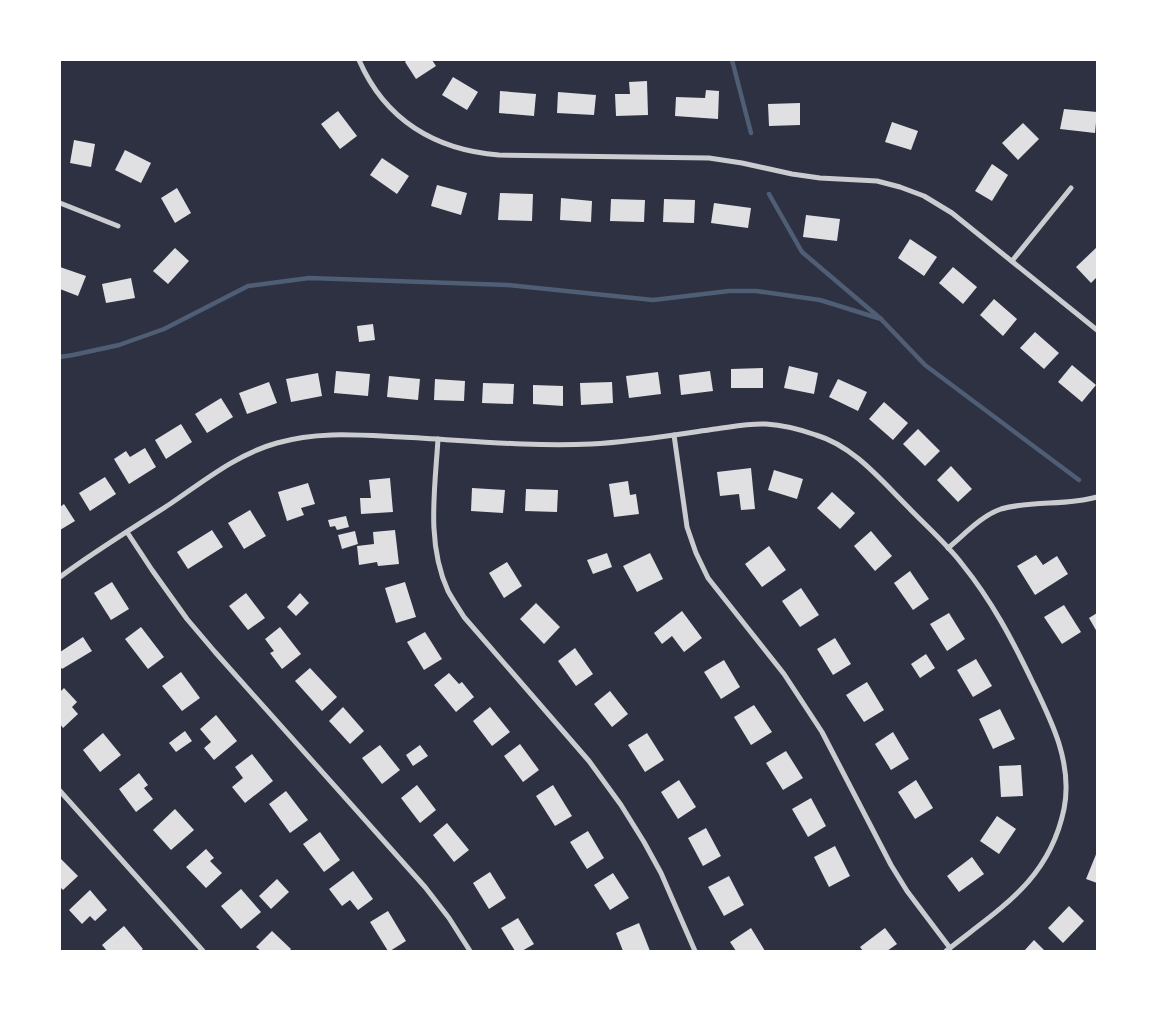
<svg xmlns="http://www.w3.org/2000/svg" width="1157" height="1011" viewBox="0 0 1157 1011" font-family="'IBM Plex Sans',sans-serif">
<rect width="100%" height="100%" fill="#2d3142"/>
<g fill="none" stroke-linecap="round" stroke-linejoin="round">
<g stroke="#4f5d75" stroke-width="4.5">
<path d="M732 60 751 133"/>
<path d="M769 194 802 252 881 319 925 365 1079 480"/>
<path d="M60 357 73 355 119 345 164 329 248 286 309 278 508 285 653 300 729 291H756L820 300 881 319"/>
</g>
</g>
<g fill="#e0e0e3">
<path d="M407 60H432L436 66 416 79 405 62Z"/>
<path d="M453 77 478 92 467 110 442 95Z"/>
<path d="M647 81 648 115 616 116 615 94H630L629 82Z"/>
<path d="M706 90 719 91 718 119 675 116 676 97 705 98Z"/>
<path d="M500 91 536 94 534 116 499 113Z"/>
<path d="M558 92 596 95 594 115 557 113Z"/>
<path d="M800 103V125L769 126 768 104Z"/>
<path d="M1064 109 1097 112 1095 133 1060 129Z"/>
<path d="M338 111 357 136 340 149 321 124Z"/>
<path d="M892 122 918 131 911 150 885 142Z"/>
<path d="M1023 123 1039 139 1018 160 1002 143Z"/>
<path d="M74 140 95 144 91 167 70 163Z"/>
<path d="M125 150 151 163 141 183 115 170Z"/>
<path d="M382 158 409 176 397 194 370 175Z"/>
<path d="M992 164 1008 175 992 201 975 191Z"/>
<path d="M437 185 467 193 461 215 431 206Z"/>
<path d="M177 188 191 213 175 223 161 198Z"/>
<path d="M500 193 533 194 532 221 498 220Z"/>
<path d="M561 198 592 201 591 222 560 220Z"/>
<path d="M611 199 645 200 644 222 610 221Z"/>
<path d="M664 199 695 200 694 223 663 222Z"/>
<path d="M714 203 751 208 748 228 711 223Z"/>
<path d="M806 215 840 219 837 241 803 237Z"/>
<path d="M910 239 937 257 924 276 898 258Z"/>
<path d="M1097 247V277L1091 283 1076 267Z"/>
<path d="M175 248 189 261 168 284 153 271Z"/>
<path d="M60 267 86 276 78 296 60 289Z"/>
<path d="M953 267 977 287 963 304 939 283Z"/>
<path d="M131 278 135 298 106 303 102 284Z"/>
<path d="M994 299 1017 319 1003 336 980 315Z"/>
<path d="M373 324 375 340 359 342 357 326Z"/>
<path d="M1035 332 1059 353 1044 369 1020 348Z"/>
<path d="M1072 365 1096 385 1082 402 1058 382Z"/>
<path d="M789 366 818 373 814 394 784 388Z"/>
<path d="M763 368V388H731V369Z"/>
<path d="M336 371 370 374 368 396 334 393Z"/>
<path d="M710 371 713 391 681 395 679 375Z"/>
<path d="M658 372 661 394 629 398 626 376Z"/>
<path d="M318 373 322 396 291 402 286 379Z"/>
<path d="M389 376 420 379 418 400 387 397Z"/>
<path d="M435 379 465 381 464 401 434 400Z"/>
<path d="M838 379 867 392 858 411 829 397Z"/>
<path d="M269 382 277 403 247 414 239 393Z"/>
<path d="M612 382 613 403 581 405 580 383Z"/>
<path d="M483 383 514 384 513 404 482 403Z"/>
<path d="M533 385 563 386V406L533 404Z"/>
<path d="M221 398 233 417 207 433 195 414Z"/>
<path d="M884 402 908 423 893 440 869 419Z"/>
<path d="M181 424 192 442 166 459 155 440Z"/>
<path d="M918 429 940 451 925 466 903 444Z"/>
<path d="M145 448 156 467 129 484 114 459 126 451 130 457Z"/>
<path d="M951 466 972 489 958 502 937 480Z"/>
<path d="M751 468 755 509 741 510 739 494 720 496 717 472Z"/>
<path d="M774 470 803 479 797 499 768 490Z"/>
<path d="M105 477 116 494 90 511 79 493Z"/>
<path d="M390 478 393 512 361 514 360 498H371L369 480Z"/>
<path d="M628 481 630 495 636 494 639 514 614 517 609 484Z"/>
<path d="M308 483 315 504 301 508 304 515 287 521 278 492Z"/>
<path d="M472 488 505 490 503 513 471 511Z"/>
<path d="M526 489 558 490 557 512 525 511Z"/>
<path d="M832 492 855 513 840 529 817 508Z"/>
<path d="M64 504 75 521 60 530V507Z"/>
<path d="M250 510 266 536 244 549 228 523Z"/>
<path d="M346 516 349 527 337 530 335 526 330 527 328 520Z"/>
<path d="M212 530 223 547 188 569 177 552Z"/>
<path d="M395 530 399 564 378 566 377 562 359 565 357 546 374 544 373 532Z"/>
<path d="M355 531 358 544 342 549 338 535Z"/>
<path d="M871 531 892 556 875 571 854 546Z"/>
<path d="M769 546 786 570 762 587 745 564Z"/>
<path d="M607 553 612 567 593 574 587 560Z"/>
<path d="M650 553 663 579 637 592 623 566Z"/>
<path d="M1036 555 1043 565 1057 556 1068 574 1035 595 1017 566Z"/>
<path d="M507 562 522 586 504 598 489 573Z"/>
<path d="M910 571 929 599 913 610 894 583Z"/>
<path d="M112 582 129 609 111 620 94 593Z"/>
<path d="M405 582 416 617 396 623 385 588Z"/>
<path d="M801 588 819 615 800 627 782 601Z"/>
<path d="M246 593 265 618 248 630 229 606Z"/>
<path d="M300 593 309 603 296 616 287 607Z"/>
<path d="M536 603 560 627 544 644 520 619Z"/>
<path d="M1064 605 1081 632 1062 644 1044 617Z"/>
<path d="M682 611 702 638 684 652 672 636 662 644 654 633Z"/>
<path d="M949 613 965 639 947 651 930 624Z"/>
<path d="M1097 613V632L1089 618Z"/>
<path d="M141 627 164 657 148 669 125 639Z"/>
<path d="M280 627 301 654 282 669 270 653 274 651 265 639Z"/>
<path d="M425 632 442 659 424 670 407 642Z"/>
<path d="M83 637 92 651 62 669 60 666V652Z"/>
<path d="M835 638 851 664 833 675 817 649Z"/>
<path d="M575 648 593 674 576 686 558 661Z"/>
<path d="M926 654 935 668 920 678 911 664Z"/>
<path d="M976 659 992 686 973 697 957 670Z"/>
<path d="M724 660 740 687 721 699 704 672Z"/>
<path d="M310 668 337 697 322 711 295 681Z"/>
<path d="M181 672 200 698 182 711 162 686Z"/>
<path d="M449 673 459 684 462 682 474 697 456 712 434 685Z"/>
<path d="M867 682 884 710 864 722 846 695Z"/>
<path d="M64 688 77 702 72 707 78 714 63 728 60 724V692Z"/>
<path d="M610 691 628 714 612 727 594 704Z"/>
<path d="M754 705 772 732 751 745 734 717Z"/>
<path d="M343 707 364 731 350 744 329 721Z"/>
<path d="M490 707 510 732 492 746 473 721Z"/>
<path d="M1000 709 1015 739 993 749 979 719Z"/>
<path d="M216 715 237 741 214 760 204 748 211 742 200 729Z"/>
<path d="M185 731 192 741 176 752 169 743Z"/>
<path d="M893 732 909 759 891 770 875 744Z"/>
<path d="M103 733 121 755 100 772 83 750Z"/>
<path d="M647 733 664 760 645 772 628 745Z"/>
<path d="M520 744 539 770 523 782 504 756Z"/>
<path d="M380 745 400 770 382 784 362 758Z"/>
<path d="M420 745 428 756 413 766 406 755Z"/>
<path d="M786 751 803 778 783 790 766 763Z"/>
<path d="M252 754 273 781 245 803 232 787 243 778 235 767Z"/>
<path d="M1021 765 1023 796 1001 797 999 766Z"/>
<path d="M139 773 148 785 144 788 153 799 136 812 119 789Z"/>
<path d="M679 780 696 807 678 819 661 792Z"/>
<path d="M916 780 933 808 915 819 898 792Z"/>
<path d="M417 785 436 810 420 823 401 798Z"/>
<path d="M553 785 572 816 555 826 536 796Z"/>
<path d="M286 791 308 820 290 833 269 804Z"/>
<path d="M811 798 826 826 808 837 792 809Z"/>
<path d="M175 809 194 830 171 850 153 830Z"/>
<path d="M997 816 1016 829 999 854 980 841Z"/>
<path d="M447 823 469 850 454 862 433 835Z"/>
<path d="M706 828 721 856 703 866 688 838Z"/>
<path d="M588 831 604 858 587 869 570 842Z"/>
<path d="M320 832 340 860 324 872 303 844Z"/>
<path d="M835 846 850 876 829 887 814 857Z"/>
<path d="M206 849 214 858 210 861 222 873 206 888 186 867Z"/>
<path d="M1097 852V883L1086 879Z"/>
<path d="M972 857 984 874 959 892 947 876Z"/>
<path d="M60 858 78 876 63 890 60 887Z"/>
<path d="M353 871 373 899 358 910 350 900 342 906 329 889Z"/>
<path d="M490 872 506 898 489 909 473 883Z"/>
<path d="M613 873 629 898 610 910 594 885Z"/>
<path d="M729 876 744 905 724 916 708 887Z"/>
<path d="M277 879 289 892 271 909 259 896Z"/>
<path d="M241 889 261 912 241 929 221 906Z"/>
<path d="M90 890 107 910 95 921 90 916 82 924 69 910Z"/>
<path d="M1069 906 1084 921 1063 943 1048 928Z"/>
<path d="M388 911 406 941 390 951H388L370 922Z"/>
<path d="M518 918 534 944 522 951H515L501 928Z"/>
<path d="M639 923 650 951H623L616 933Z"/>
<path d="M124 926 143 949 140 951H107L102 945Z"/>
<path d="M751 928 765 951H736L730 942Z"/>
<path d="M885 928 897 944 887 951H863L860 947Z"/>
<path d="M272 931 291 949 289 951H261L256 947Z"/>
<path d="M1034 940 1045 951H1024Z"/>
</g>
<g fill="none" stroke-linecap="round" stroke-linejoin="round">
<g stroke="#caccd0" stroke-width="5">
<path d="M359 60C385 120 435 150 499 155L709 158 742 163 792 174 820 178 877 181 900 187 924 196 952 213 1097 330"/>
<path d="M60 203 118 226"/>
<path d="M1012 261 1071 188"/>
<path d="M674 435 687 527 696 553 708 578 784 674 822 732 891 865 907 891 950 948"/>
<path d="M438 439C435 489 426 543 448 591 453 600 459 609 464 617L589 761 621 805 644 842 661 873 695 951"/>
<path d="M127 532 152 570 187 619 215 652 425 887 449 918 470 951"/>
<path d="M948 548C964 535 981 516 1001 509 1032 500 1066 506 1097 497"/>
<path d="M60 577C95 551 133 528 170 504 204 481 237 454 277 443 318 431 359 435 401 437 464 440 528 447 591 444 632 442 674 435 715 429 731 427 749 423 766 424 783 425 799 429 816 435 853 446 880 479 907 506 925 525 946 543 962 564 992 601 1013 641 1033 683 1052 722 1073 764 1064 809 1049 881 1000 908 946 951"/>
<path d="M60 791 203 951"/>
</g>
</g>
<rect width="1157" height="1011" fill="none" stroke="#ffffff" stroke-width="122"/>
</svg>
